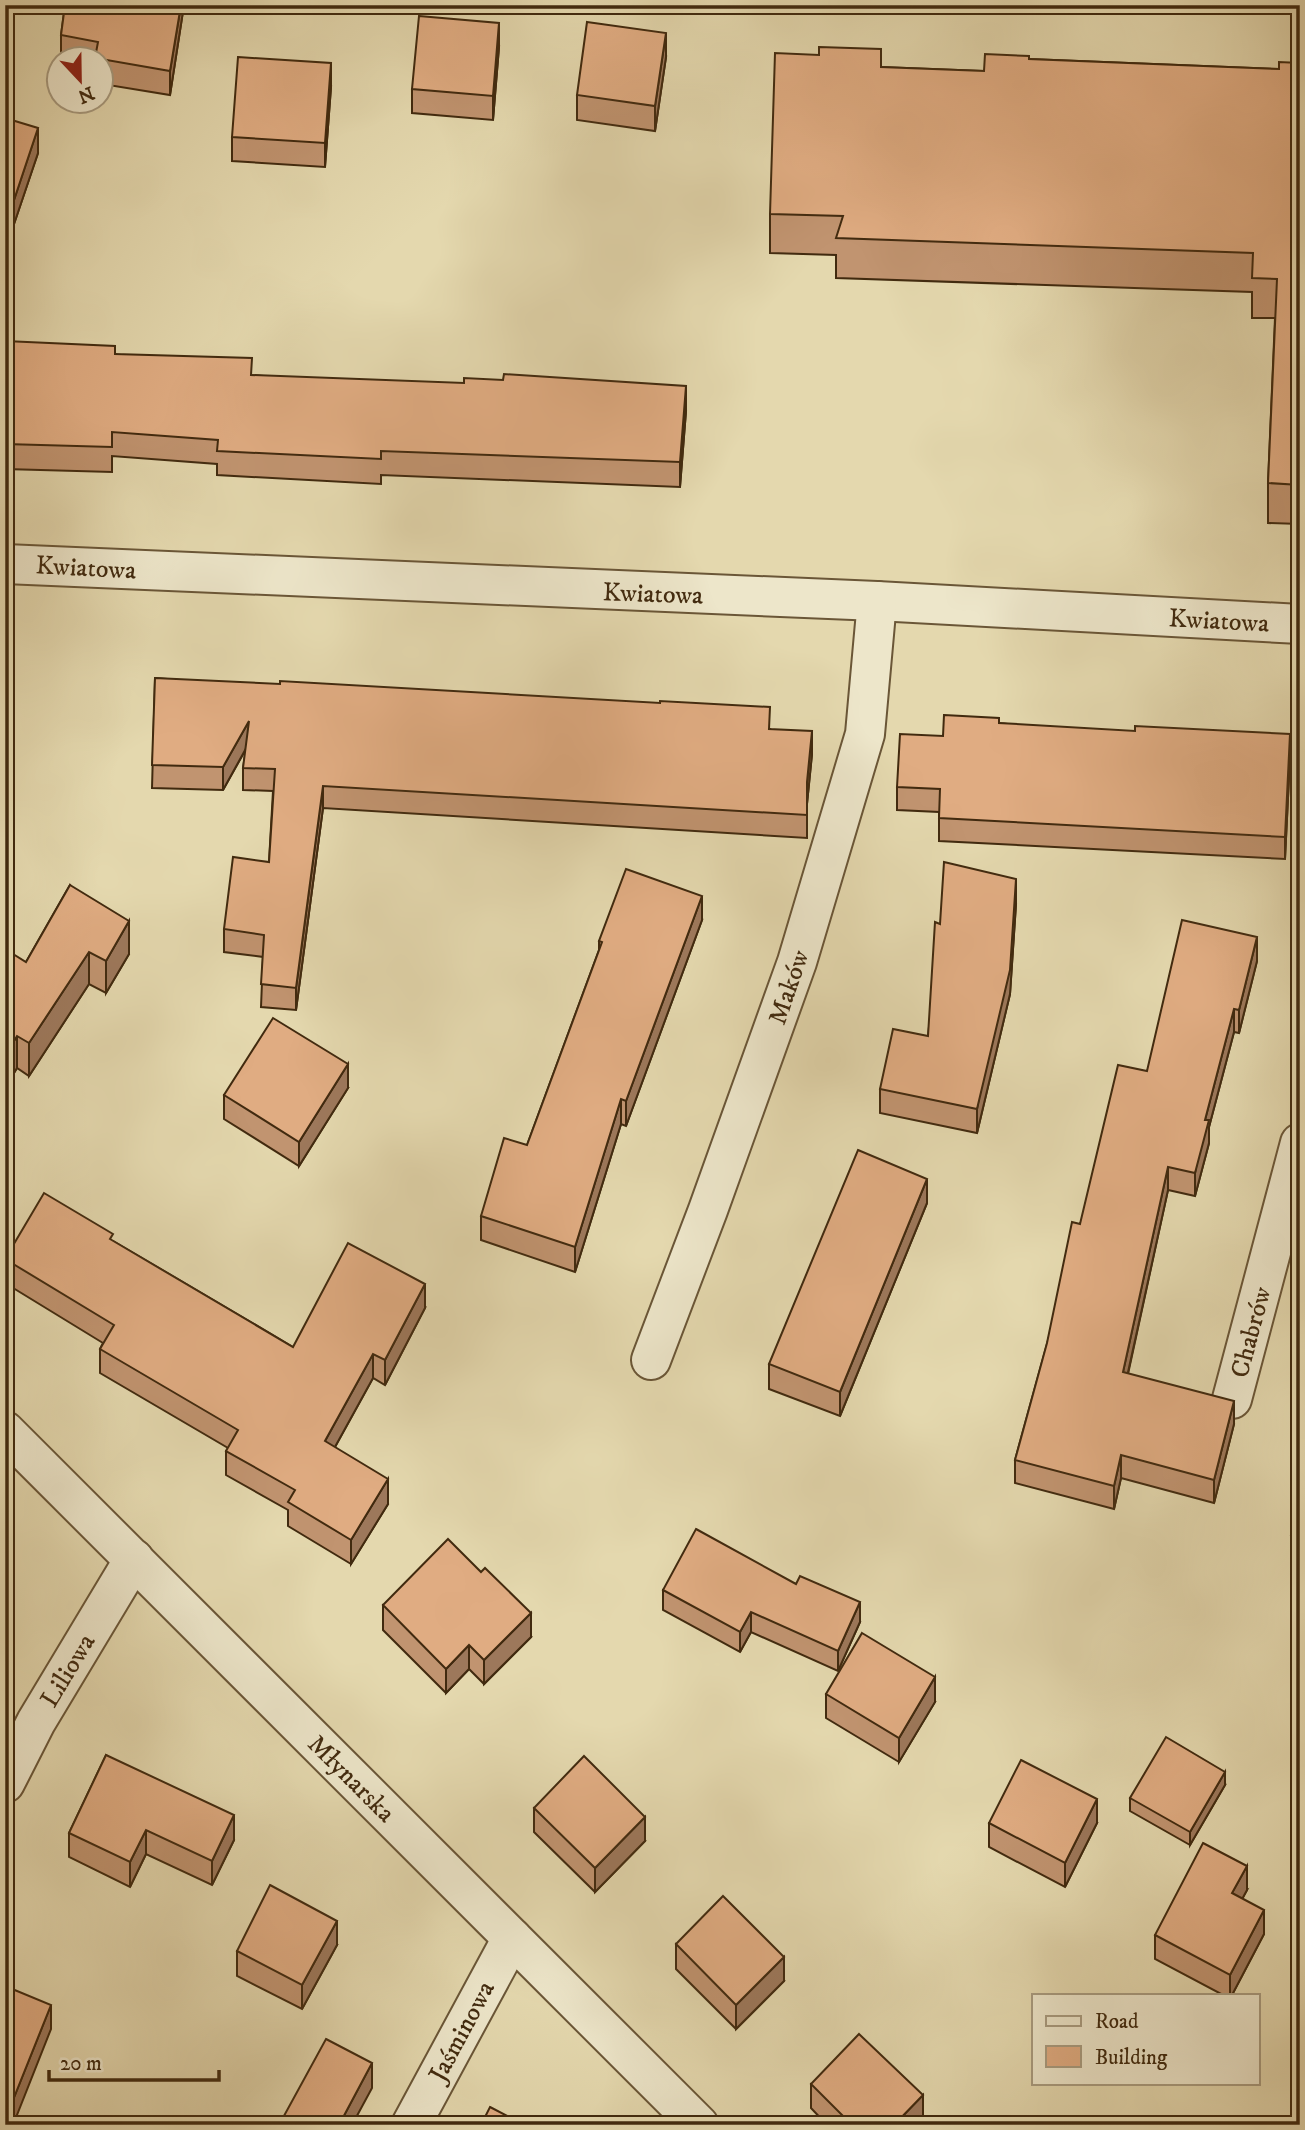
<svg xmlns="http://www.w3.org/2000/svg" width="1305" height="2130" viewBox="0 0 1305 2130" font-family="'IM FELL DW Pica',serif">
<rect width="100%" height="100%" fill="#e4d8ae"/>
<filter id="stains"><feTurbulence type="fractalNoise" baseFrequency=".00286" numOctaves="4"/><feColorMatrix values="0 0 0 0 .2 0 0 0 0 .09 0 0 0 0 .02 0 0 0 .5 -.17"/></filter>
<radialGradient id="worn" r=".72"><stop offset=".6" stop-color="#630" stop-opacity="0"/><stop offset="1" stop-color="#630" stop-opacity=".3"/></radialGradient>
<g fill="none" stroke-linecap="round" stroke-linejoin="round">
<defs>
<g id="street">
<path d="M5 564 877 601 1300 624"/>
<path d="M651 1360 708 1210 797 962 865 734 877 601"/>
<path d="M1232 1399 1300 1143"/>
<path d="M5 1431 699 2125"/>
<path d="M5 1783 36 1722 134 1559"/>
<path d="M411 2125 512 1938"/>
</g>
</defs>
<use href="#street" stroke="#6a5637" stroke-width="42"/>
<use href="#street" stroke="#ede6ca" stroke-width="38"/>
</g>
<g fill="#c19470" stroke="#412a0f" stroke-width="2">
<path d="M65 5H184L170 95 102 84V60H61V35Z"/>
<path d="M499 47 493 120 412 113V89Z"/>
<path d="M666 57 655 131 577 120V95Z"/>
<path d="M1029 59 1279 69 1300 63V524L1268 523V483L1275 318H1252V292L836 278V255L770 253V214L881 67 984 71Z"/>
<path d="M331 87 325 167 232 161V137Z"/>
<path d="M5 118 38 153 13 227 5 224Z"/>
<path d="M5 341 115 354 252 375 686 411 680 487 381 475V484L217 475V464L112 456V472L5 469Z"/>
<path d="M155 678 770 729 812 754 807 804V838L323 808 296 1010 261 1007 263 957 224 952V929L269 862 273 791 243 790V768L246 749 223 790 152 788Z"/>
<path d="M999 723 1290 757 1285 859 939 841V812L897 810V787L943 736Z"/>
<path d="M70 885 129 954 106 993 89 984 29 1076 17 1068 5 1088 26 962Z"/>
<path d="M1016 904 1010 994 977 1133 880 1113V1089L928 1036 940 924Z"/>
<path d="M702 920 626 1126 621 1124 575 1272 481 1240V1216L527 1145 599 950V941Z"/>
<path d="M1257 961 1239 1033 1234 1032 1209 1127V1143L1195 1196 1168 1190 1128 1374 1234 1424 1214 1503 1121 1478 1114 1509 1015 1483V1460L1080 1224Z"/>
<path d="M348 1088 299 1166 224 1119V1095Z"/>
<path d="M927 1203 840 1416 769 1389V1364Z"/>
<path d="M113 1241 293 1347 425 1308 385 1385 373 1378 335 1447 388 1504 351 1564 288 1526V1510L226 1475V1451L228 1448 100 1373V1349L103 1343 5 1283V1257Z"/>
<path d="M1300 1500V1562L1291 1560V1535Z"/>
<path d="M663 1590 860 1622 838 1671 751 1632 740 1652 663 1610Z"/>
<path d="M383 1605 531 1637 484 1684 469 1669 446 1693 383 1630Z"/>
<path d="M826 1694 935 1702 899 1762 826 1718Z"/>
<path d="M106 1755 234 1840 212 1885 146 1854 130 1887 69 1857V1833Z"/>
<path d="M1225 1785 1190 1845 1130 1811V1798Z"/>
<path d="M534 1808 645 1841 595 1892 534 1832Z"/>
<path d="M989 1823H1097L1065 1887 989 1847Z"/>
<path d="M1247 1890 1242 1899 1264 1934 1232 1995H1223L1155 1959V1935Z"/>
<path d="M676 1944 784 1981 736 2029 676 1969Z"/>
<path d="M337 1945 302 2009 237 1976V1951Z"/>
<path d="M811 2084 923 2119 917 2125H827L811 2108Z"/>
</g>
<g fill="#9d785b" stroke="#412a0f" stroke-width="2">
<path d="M181 5H184L170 95V71Z"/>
<path d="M499 23V47L493 120V96Z"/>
<path d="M666 33V57L655 131V106Z"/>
<path d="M331 63V87L325 167V143Z"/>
<path d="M38 128V153L13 227V203Z"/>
<path d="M686 386V411L680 487V462Z"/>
<path d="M249 721V743L223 790V767Z"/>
<path d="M812 731V754L807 804V838V782Z"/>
<path d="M1290 734V757L1285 859V837Z"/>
<path d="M323 786V808L296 1010V988Z"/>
<path d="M1016 879V904L1010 994 977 1133V1109Z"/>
<path d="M702 896V920L626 1126V1101Z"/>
<path d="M129 921V954L106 993V961Z"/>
<path d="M1257 937V961L1239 1033V1010Z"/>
<path d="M89 952V984L29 1076V1043Z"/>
<path d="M1234 1009V1032L1209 1127V1143L1195 1196V1173L1205 1120Z"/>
<path d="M17 1036V1068L5 1088V1056Z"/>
<path d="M348 1064V1088L299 1166V1142Z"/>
<path d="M621 1099V1124L575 1272V1247Z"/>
<path d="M1168 1167V1190L1123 1395V1372Z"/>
<path d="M927 1179V1203L840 1416V1392Z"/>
<path d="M425 1284V1308L385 1385V1360Z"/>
<path d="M373 1354V1378L325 1465V1441Z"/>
<path d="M1234 1401V1424L1214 1503V1480Z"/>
<path d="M1121 1455V1478L1114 1509V1486Z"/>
<path d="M388 1479V1504L351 1564V1540Z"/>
<path d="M860 1602V1622L838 1671V1651Z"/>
<path d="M751 1612V1632L740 1652V1632Z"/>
<path d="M531 1613V1637L484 1684V1660Z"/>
<path d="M469 1645V1669L446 1693V1669Z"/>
<path d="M935 1677V1702L899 1762V1738Z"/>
<path d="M1225 1772V1785L1190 1845V1832Z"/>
<path d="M1097 1799V1823L1065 1887V1863Z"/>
<path d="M234 1815V1840L212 1885V1861Z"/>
<path d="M645 1817V1841L595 1892V1868Z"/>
<path d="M146 1830V1854L130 1887V1862Z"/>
<path d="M1247 1866V1890L1232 1918V1893Z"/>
<path d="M1264 1910V1934L1232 1995H1230V1975Z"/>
<path d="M337 1921V1945L302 2009V1985Z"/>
<path d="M784 1957V1981L736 2029V2005Z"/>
<path d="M51 2005V2029L13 2125H5V2120Z"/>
<path d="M372 2063V2088L352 2125H339Z"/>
<path d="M923 2095V2119L917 2125H894Z"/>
</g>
<g fill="#e0ac82" stroke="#412a0f" stroke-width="2">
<path d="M65 5H181L170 71 95 58 98 42 61 35Z"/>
<path d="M419 16 499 23 493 96 412 89Z"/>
<path d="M587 22 666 33 655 106 577 95Z"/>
<path d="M819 47 881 49V67L984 71 985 54 1029 56V59L1279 69V62L1300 63V485L1268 483 1277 279 1252 278 1253 253 836 238 843 216 770 214 775 53 819 55Z"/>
<path d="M238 57 331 63 325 143 232 137Z"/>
<path d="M5 118 38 128 13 203 5 200Z"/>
<path d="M5 341 115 346V354L252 358 251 375 464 383V378L503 380 504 374 686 386 680 462 381 451V459L217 451 218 440 112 432V447L5 444Z"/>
<path d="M155 678 280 684V681L660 703V701L770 707 769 729 812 731 807 782V815L323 786 296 988 261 984 264 935 224 929 233 857 269 862 275 769 243 768 249 721 223 767 152 765Z"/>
<path d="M944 715 999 718V723L1135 731V726L1290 734 1285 837 939 818 940 789 897 787 900 734 943 736Z"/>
<path d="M944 862 1016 879 1010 970 977 1109 880 1089 893 1029 928 1036 935 922 940 924Z"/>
<path d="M626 869 702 896 626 1101 621 1099 575 1247 481 1216 504 1138 527 1145 602 942 599 941Z"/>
<path d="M70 885 129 921 106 961 89 952 29 1043 17 1036 5 1056V949L26 962Z"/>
<path d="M1182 920 1257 937 1239 1010 1234 1009 1205 1120H1209L1195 1173 1168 1167 1123 1372 1234 1401 1214 1480 1121 1455 1114 1486 1015 1460 1047 1343 1072 1222 1080 1224 1118 1065 1147 1071Z"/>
<path d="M273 1018 348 1064 299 1142 224 1095Z"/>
<path d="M858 1150 927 1179 840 1392 769 1364Z"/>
<path d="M44 1193 113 1234 110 1239 293 1347 348 1243 425 1284 385 1360 373 1354 325 1441 388 1479 351 1540 288 1502 295 1490 226 1451 238 1430 100 1349 114 1325 5 1259Z"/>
<path d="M1300 1500V1538L1291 1535Z"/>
<path d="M696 1529 796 1584 800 1576 860 1602 838 1651 751 1612 740 1632 663 1590Z"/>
<path d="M448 1539 481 1572 485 1568 531 1613 484 1660 469 1645 446 1669 383 1605Z"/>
<path d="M862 1633 935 1677 899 1738 826 1694Z"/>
<path d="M1166 1737 1225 1772 1190 1832 1130 1798Z"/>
<path d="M106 1755 234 1815 212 1861 146 1830 130 1862 69 1833Z"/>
<path d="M584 1756 645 1817 595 1868 534 1808Z"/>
<path d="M1021 1760 1097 1799 1065 1863 989 1823Z"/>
<path d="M1203 1843 1247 1866 1232 1893 1264 1910 1230 1975 1155 1935Z"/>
<path d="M270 1885 337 1921 302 1985 237 1951Z"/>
<path d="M723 1896 784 1957 736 2005 676 1944Z"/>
<path d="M5 1986 51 2005 5 2120Z"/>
<path d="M859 2034 923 2095 894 2125H852L811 2084Z"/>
<path d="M326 2039 372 2063 339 2125H279Z"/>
<path d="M490 2107 525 2125H481Z"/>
</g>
<g text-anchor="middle" stroke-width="6" stroke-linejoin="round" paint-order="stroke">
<g font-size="26" fill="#412a0f" stroke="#ede6ca">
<text transform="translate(86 567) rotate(3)" y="9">Kwiatowa</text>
<text transform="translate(653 593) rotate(2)" y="9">Kwiatowa</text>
<text transform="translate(1219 620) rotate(3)" y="9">Kwiatowa</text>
<text transform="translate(788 987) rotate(-71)" y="9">Maków</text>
<text transform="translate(1250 1332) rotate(-75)" y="9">Chabrów</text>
<text transform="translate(67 1670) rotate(-59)" y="9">Liliowa</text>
<text transform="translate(352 1778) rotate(45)" y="9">Młynarska</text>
<text transform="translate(461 2031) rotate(-62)" y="9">Jaśminowa</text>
</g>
</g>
<rect width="1305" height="2130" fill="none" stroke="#e4d8ae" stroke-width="28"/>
<rect x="7" y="7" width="1291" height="2116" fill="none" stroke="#412a0f" stroke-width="3.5"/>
<rect x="14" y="14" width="1277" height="2102" fill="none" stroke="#412a0f" stroke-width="2"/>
<rect x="1032" y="1994" width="228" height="91" fill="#ede6ca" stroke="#a89b7f" stroke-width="2"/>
<rect x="1046" y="2016" width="35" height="10" fill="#ede6ca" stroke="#a89b7f" stroke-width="2"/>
<text x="1095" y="2028" font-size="21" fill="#412a0f">Road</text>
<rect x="1046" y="2046" width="35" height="21" fill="#e0ac82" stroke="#a89b7f" stroke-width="2"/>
<text x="1095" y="2064" font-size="21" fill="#412a0f">Building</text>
<g transform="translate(80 80) rotate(158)"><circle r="33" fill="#ede6ca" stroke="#a89b7f" stroke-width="2"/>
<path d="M0-5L12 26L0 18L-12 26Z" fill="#8f2418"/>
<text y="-10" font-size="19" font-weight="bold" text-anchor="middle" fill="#412a0f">N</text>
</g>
<path d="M49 2070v10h170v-10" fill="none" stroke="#412a0f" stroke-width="3.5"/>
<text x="60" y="2070" font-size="21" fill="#412a0f" stroke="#ede6ca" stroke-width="5" paint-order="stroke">20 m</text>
<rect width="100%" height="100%" filter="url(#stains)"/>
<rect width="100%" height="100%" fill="url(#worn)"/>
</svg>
